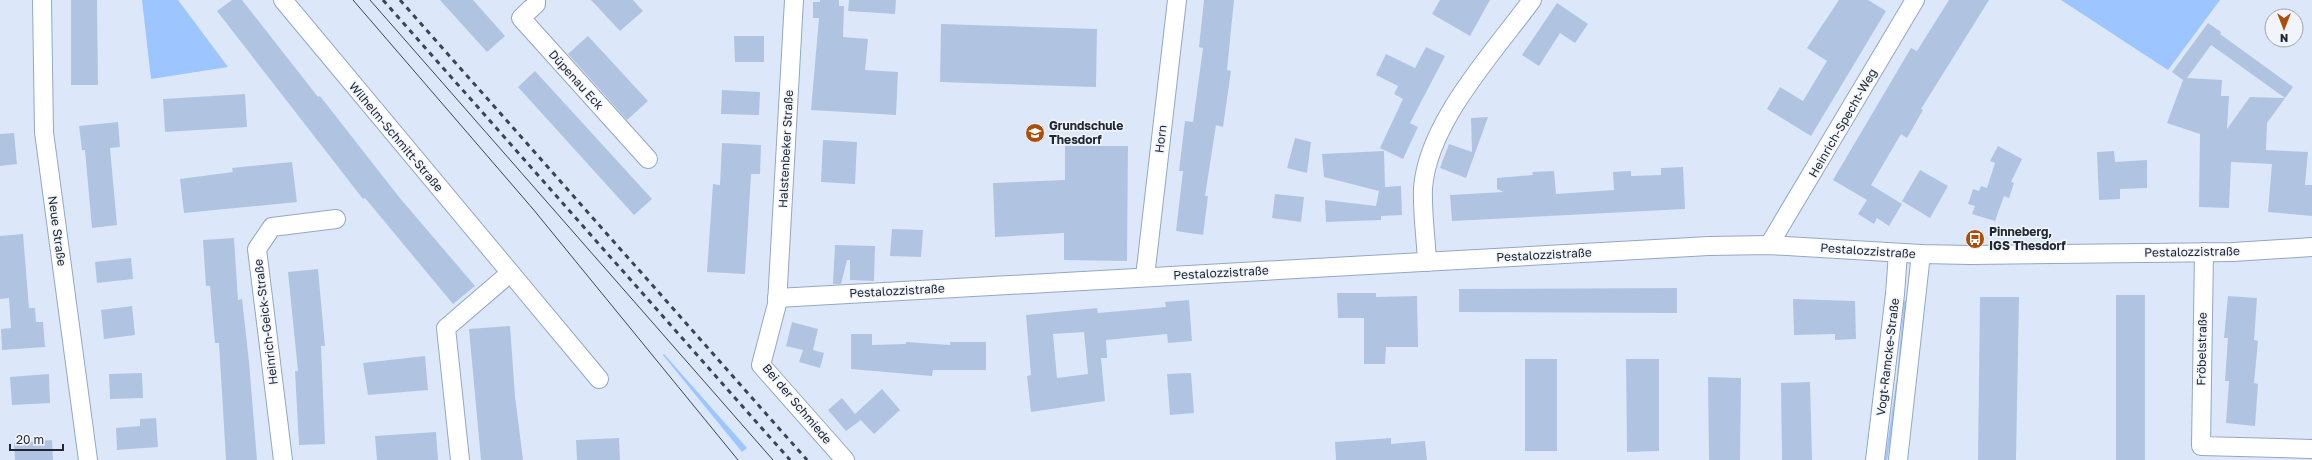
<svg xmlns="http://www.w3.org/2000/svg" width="2312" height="460" viewBox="0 0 2312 460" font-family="'Golos Text',sans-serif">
<rect width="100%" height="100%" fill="#dce8fa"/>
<g fill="#9dc5ff">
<path d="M142 0H178L228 67 151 79Z"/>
<path d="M2061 0H2220L2168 70Z"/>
<path d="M1904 301H1907L1896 407 1887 460H1885L1897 376Z"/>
<path d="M664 354 747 448 742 452 663 355Z"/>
</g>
<g fill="#b0c4e1" fill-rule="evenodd">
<path d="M71 0H97L98 85H71Z"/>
<path d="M232 0H242L318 97 320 96 399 197 475 286 453 304 365 198 363 199 217 11Z"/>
<path d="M440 0H473L505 36 487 52Z"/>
<path d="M591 0H633L643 11 620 31Z"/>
<path d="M820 0H839V6H844L843 37 868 39 865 70 898 72 896 115 811 110 819 18H813V2H820Z"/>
<path d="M849 0H896L895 14 848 11Z"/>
<path d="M1204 0H1234L1227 70 1231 71 1223 127 1216 125 1205 196H1208L1203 235 1176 231 1183 171H1179L1185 121 1193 122 1203 48 1199 47Z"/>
<path d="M1440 0H1490L1470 36 1432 14Z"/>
<path d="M1839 0H1868L1886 11 1811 136 1767 109 1780 87 1803 101 1827 61 1807 48Z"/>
<path d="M1949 0H1989L1921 109 1923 110 1907 138 1901 134 1871 185 1902 204 1889 226 1877 218 1874 224 1858 214 1867 200 1833 180 1911 48 1917 51Z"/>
<path d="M1557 3 1588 24 1575 43 1560 33 1539 66 1522 55Z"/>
<path d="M2208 23 2221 32 2220 34 2293 87 2267 123 2266 150 2308 152 2305 185H2312V216L2268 212 2272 164 2231 162 2229 208 2199 207 2200 134 2167 123 2183 80 2172 72ZM2211 45 2221 52 2285 98 2250 97 2227 129 2229 96H2221L2222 80 2187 78Z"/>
<path d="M941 24 1097 29 1096 87 940 82Z"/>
<path d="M588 36 648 101 627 120 568 54Z"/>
<path d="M734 36H764V62H735Z"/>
<path d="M1426 47 1445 56 1410 123 1418 127 1403 159 1380 148 1403 99 1394 94 1398 86 1376 75 1386 54 1415 68Z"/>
<path d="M535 71 652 199 634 215 518 87Z"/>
<path d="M722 90 760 92 759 115 721 114Z"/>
<path d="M245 94 247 127 165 132 163 99Z"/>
<path d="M1488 117 1466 178 1440 168 1449 144 1472 152 1471 118Z"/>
<path d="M118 122 120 147 110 148 117 225 92 228 85 150H82L79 126Z"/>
<path d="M14 133 17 164 0 166V134Z"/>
<path d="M1295 138 1311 142 1307 173 1287 168Z"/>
<path d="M823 140 857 142 855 184 821 182Z"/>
<path d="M722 143 761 145 760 174H751L745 274 707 272 713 184 720 185Z"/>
<path d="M1065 146H1128L1127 261 1064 260V233L995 237 993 183 1065 180Z"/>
<path d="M1998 146 2022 159 2011 182 2014 183 2009 198 2004 196 1995 221 1972 214 1975 206 1968 204 1973 189 1979 191 1981 186 1987 188 1995 163 1990 161Z"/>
<path d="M1384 151 1385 187 1401 186 1402 215 1381 216V220L1326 222 1325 200 1376 206 1379 191 1324 177 1322 154Z"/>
<path d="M2114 151 2115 162 2147 160V188L2120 189V199L2099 200 2097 152Z"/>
<path d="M292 162 297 202 184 213 180 179 233 172 232 168Z"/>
<path d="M1683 167 1685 209 1452 221 1450 195 1504 192 1497 189V178L1533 175 1532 172 1554 171 1556 194 1614 190 1613 172 1631 171V176L1661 175V168Z"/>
<path d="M1920 170 1948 186 1930 218 1902 201Z"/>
<path d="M1275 194 1304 197 1301 222 1272 218Z"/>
<path d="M892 229 923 230 921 257 890 256Z"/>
<path d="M23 234 29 308H35L36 322H43L45 347 2 350 1 329 11 328 9 298 0 299V236Z"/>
<path d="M234 238 238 300 242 299 249 362 257 460H226L219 343H215L210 286H206L203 240Z"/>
<path d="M835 245 875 246 874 281 850 280V260H847L841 284H833Z"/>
<path d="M131 258 133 279 97 283 95 262Z"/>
<path d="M318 269 325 346H321L325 444 299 445 295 371H298L288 272Z"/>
<path d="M1677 288V313L1459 312V289Z"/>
<path d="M1337 293H1376V297L1417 296 1418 347H1386L1385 364H1364V318H1338Z"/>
<rect x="2116" y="295" width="29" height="165"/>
<path d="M2228 296 2257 298 2254 340 2258 341 2254 383 2258 384 2255 426 2226 423 2229 381H2225L2228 338H2224Z"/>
<path d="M1980 297H2019L2016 460H1978Z"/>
<path d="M1793 299 1855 301 1856 339 1835 340V334L1794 335Z"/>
<path d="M1189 300 1192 341 1168 343 1167 334 1106 340 1107 358H1101L1105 401 1031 412 1027 376 1031 375 1026 315 1097 308 1098 313 1166 307 1165 302ZM1084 332 1088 374 1057 378 1053 334Z"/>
<path d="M132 306 135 335 104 339 101 310Z"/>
<path d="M792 322 818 329 813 350 824 353 820 368 799 362 803 350 786 346Z"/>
<path d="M510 326 515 396 523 460H481L469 329Z"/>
<path d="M851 334H872V345L906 344V342L950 345V342H986V370H933L932 376 851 369Z"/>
<path d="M425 356 428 390 368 395 363 363Z"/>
<rect x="1525" y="359" width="32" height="92"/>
<path d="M1626 359H1659V451L1627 452Z"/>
<path d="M142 373 143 398 110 399 109 374Z"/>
<path d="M1191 373 1194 413 1170 415 1167 374Z"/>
<path d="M49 374 50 403 12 405 10 377Z"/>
<path d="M1708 377 1741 378 1740 460H1709Z"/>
<path d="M1810 382 1812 460H1782L1781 383Z"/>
<path d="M882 389 900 410 874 434 855 414 861 420 846 431 828 410 842 398 855 414Z"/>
<path d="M156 418 158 447 117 450 116 428 140 426V419Z"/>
<path d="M436 432 438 460H377L375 436Z"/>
<path d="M619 438 620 460H577L576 440Z"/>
<path d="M1391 438V444L1425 441 1427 460H1336L1335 442Z"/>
<path d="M52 440 53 460H15L14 443Z"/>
</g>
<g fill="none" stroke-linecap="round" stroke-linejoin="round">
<defs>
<g id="minor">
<path d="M42 0 44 132 88 460"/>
<path d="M283 0 599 379"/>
<path d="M536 0V4L521 18 648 159"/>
<path d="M794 0 777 304 761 365 845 460"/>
<path d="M1769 245 1915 0"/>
<path d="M2204 252 2201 446 2312 449"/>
<path d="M1427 262C1426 238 1422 212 1423 188 1428 122 1494 52 1532 0"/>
<path d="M1145 277 1177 0"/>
<path d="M777 298 1709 246 1769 245 1921 254 1970 255 2233 252 2312 247"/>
<path d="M283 460 257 249 272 227 336 219"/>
<path d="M460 460 446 328 510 273"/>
<path d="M1875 460 1895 294 1898 253"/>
<path d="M1898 460 1921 254"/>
</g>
</defs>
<use href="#minor" stroke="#93a7c3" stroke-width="20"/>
<use href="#minor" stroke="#fff" stroke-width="18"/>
<g stroke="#3b4450" stroke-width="1">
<path d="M353 0 533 209 738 460"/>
<path d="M370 0 773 460"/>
</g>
<g stroke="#3b4450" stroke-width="3" stroke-dasharray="5 5" stroke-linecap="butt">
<path d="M383 0 790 460"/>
<path d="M400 0 807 460"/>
</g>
</g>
<defs>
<symbol id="school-disc" viewBox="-11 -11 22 22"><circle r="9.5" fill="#ae4d09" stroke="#f1f5fb"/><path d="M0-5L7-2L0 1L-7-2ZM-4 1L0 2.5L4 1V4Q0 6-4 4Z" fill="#fff"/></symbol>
<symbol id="bus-disc" viewBox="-11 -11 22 22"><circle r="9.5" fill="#ae4d09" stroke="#f1f5fb"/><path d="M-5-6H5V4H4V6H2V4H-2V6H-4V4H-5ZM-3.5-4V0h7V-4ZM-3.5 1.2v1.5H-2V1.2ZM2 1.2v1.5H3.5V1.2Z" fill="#fff"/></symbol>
</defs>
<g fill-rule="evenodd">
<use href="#school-disc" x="1024" y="122" width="22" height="22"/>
<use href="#bus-disc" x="1964" y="228" width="22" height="22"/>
</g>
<g text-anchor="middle" stroke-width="3" stroke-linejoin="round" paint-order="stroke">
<g font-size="12" fill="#202833" stroke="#f1f5fb">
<text transform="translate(576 80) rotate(48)" y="4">Düpenau Eck</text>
<text transform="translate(1843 123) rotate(-60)" y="4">Heinrich-Specht-Weg</text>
<text transform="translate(396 137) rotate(50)" y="4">Wilhelm-Schmitt-Straße</text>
<text transform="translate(1161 139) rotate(-83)" y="4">Horn</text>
<text transform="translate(786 149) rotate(-87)" y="4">Halstenbeker Straße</text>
<text transform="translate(57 231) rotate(82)" y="4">Neue Straße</text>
<text transform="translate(1868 251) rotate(4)" y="4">Pestalozzistraße</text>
<text transform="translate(2192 252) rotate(-1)" y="4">Pestalozzistraße</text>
<text transform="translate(1544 255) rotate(-3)" y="4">Pestalozzistraße</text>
<text transform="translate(1221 273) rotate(-3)" y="4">Pestalozzistraße</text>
<text transform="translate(897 291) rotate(-3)" y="4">Pestalozzistraße</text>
<text transform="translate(266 322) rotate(-97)" y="4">Heinrich-Geick-Straße</text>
<text transform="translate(2202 349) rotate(-89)" y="4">Fröbelstraße</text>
<text transform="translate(1888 357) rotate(-83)" y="4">Vogt-Ramcke-Straße</text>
<text transform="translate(797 404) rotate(50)" y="4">Bei der Schmiede</text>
</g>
<g font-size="12" font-weight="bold" fill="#202833" stroke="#f1f5fb" text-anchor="start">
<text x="1049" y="130">Grundschule<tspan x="1049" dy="14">Thesdorf</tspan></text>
<text x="1989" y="236">Pinneberg,<tspan x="1989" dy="14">IGS Thesdorf</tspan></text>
</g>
</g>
<g transform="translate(2284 28) rotate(180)"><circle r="19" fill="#f1f5fb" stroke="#9da3ab"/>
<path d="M0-3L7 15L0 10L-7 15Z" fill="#ae4d09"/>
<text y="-6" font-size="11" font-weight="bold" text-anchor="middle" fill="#202833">N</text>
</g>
<path d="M10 444v6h53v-6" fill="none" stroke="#202833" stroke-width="2"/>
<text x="16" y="444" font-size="12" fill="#202833" stroke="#f1f5fb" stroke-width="3" paint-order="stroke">20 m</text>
</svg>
